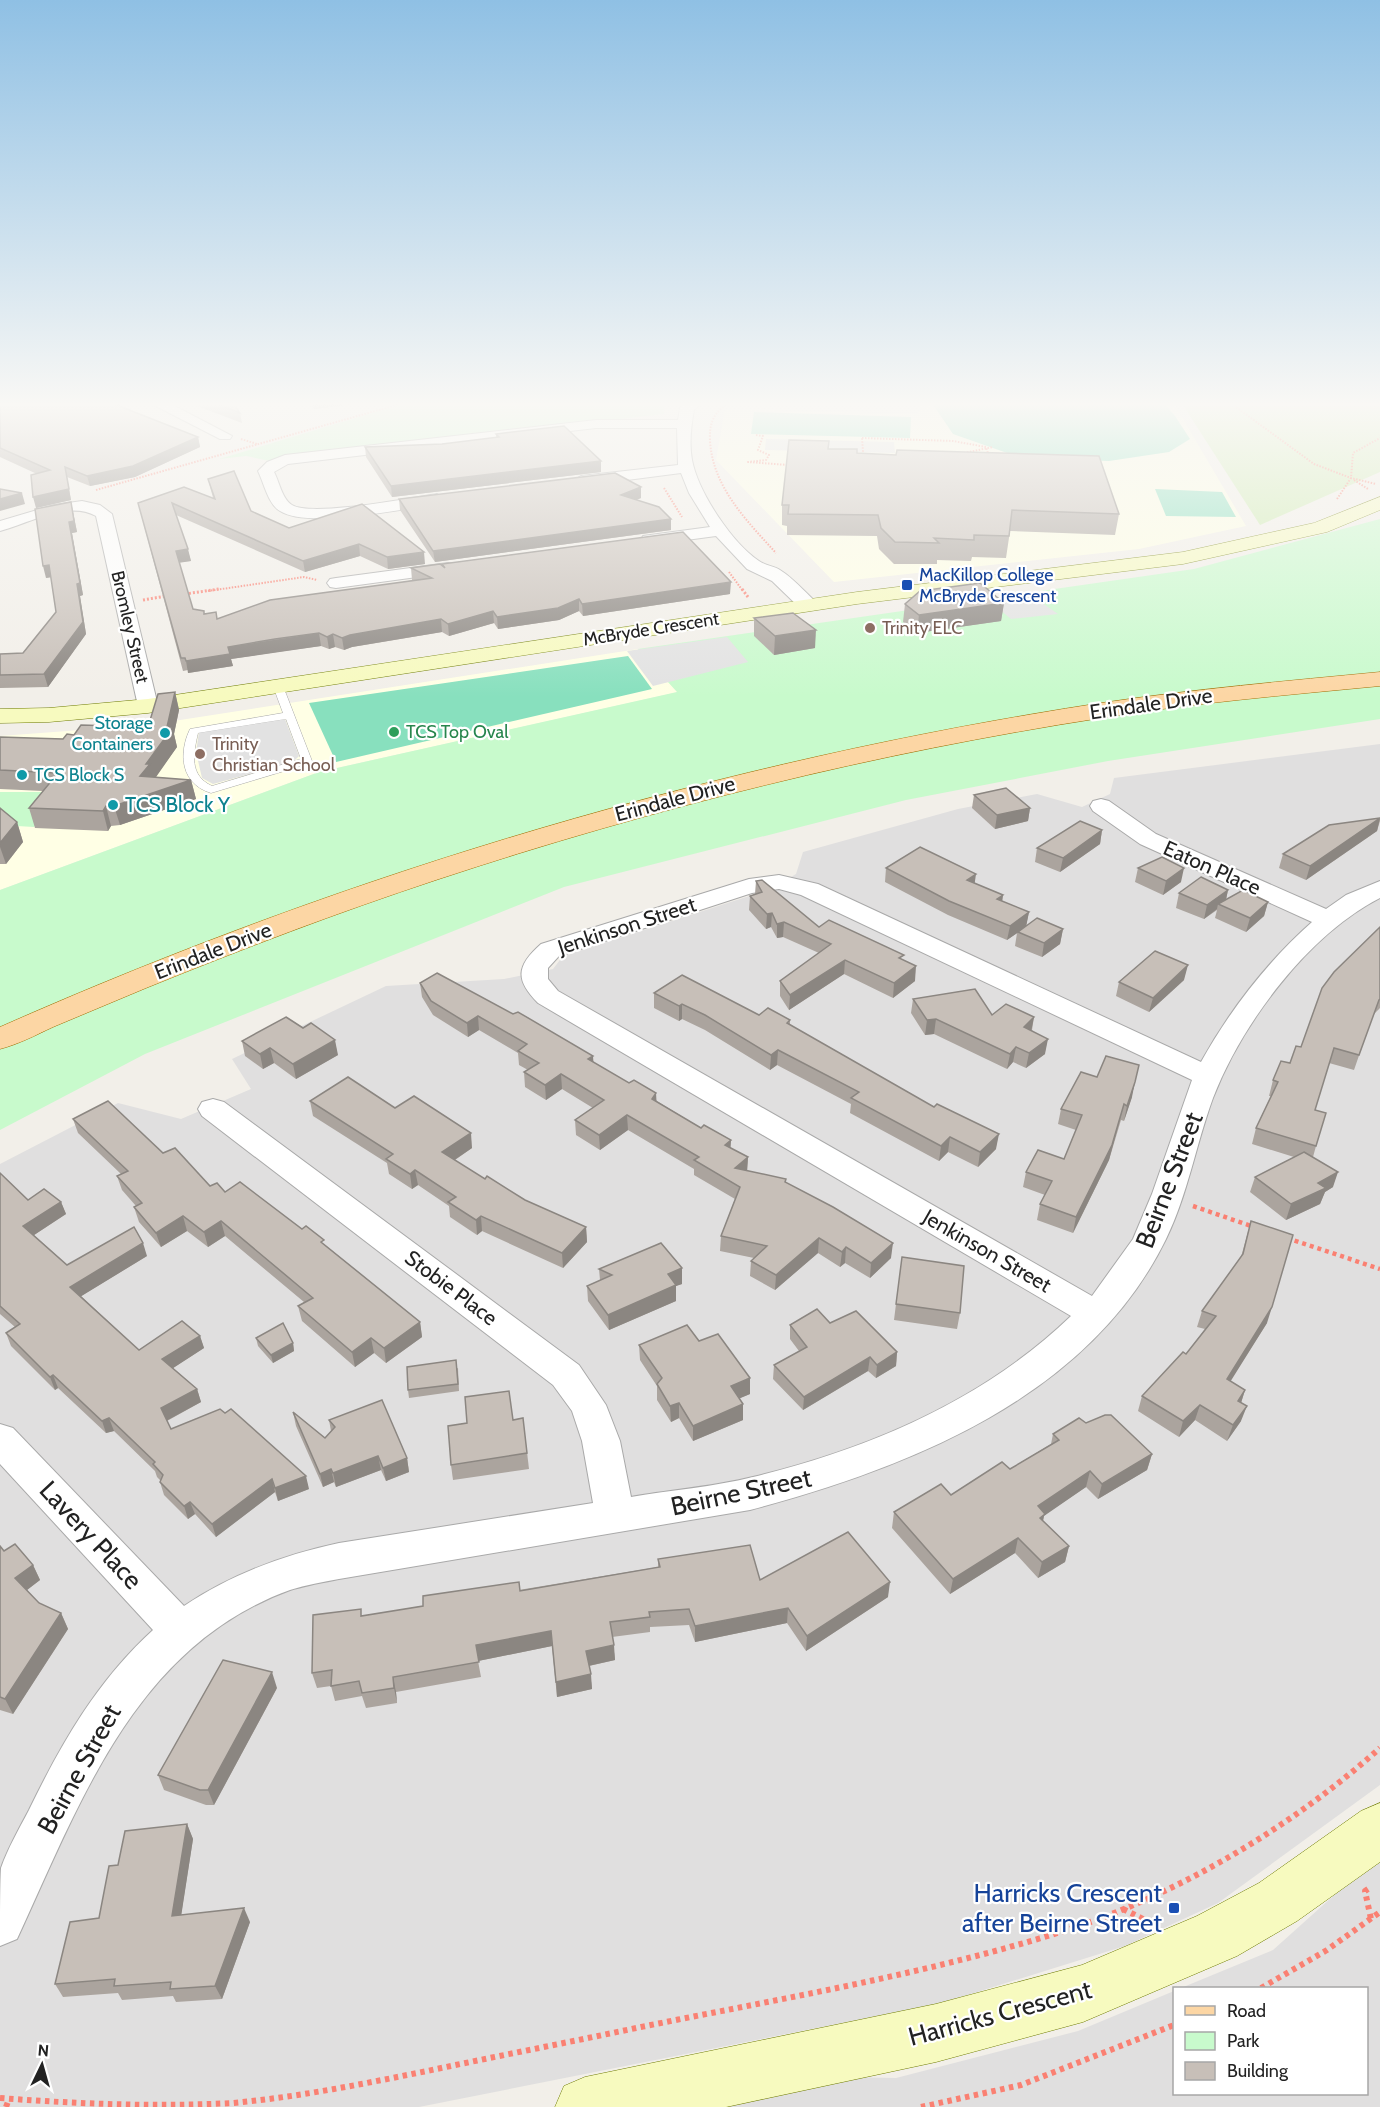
<svg xmlns="http://www.w3.org/2000/svg" width="1380" height="2107" viewBox="0 0 1380 2107" font-family="Cabin,sans-serif">
<rect width="100%" height="100%" fill="#f2efe9"/>
<g fill="#e0dfdf">
<path d="M1380 744V1785L1218 1903 1125 1946 942 2003 419 2107H0V1164L118 1103 181 1119 251 1089 232 1059 386 986 504 979 553 969 563 956 771 889 796 874 803 852 958 809 1037 794 1082 807 1110 794 1114 778Z"/>
<path d="M1380 1854V2107H718L736 2075 896 2078 1078 2031 1174 1991V2094H1366V1988H1181L1273 1950Z"/>
</g>
<g fill="#ffffe5">
<path d="M923 402H1173L1246 526 1139 549 834 582 716 460 725 409 917 414Z"/>
<path d="M638 649 678 692 319 772 0 890V736L148 725Z"/>
</g>
<path fill="#cdebb0" d="M1181 402H1380V472L1260 525Z"/>
<g fill="#c8facc">
<path d="M409 402H665L664 414 280 457 270 461 246 456 219 459Z"/>
<path d="M1380 519V719L1108 761 906 800 564 887 145 1054 0 1130V890L319 772 677 692 638 649 1194 569Z"/>
<path d="M0 792H62L34 827 0 825Z"/>
</g>
<g fill="#88e0be">
<path d="M937 402H1163L1175 416 1190 439 1169 452 1109 461 1052 459 1010 454 953 434 934 406Z"/>
<path d="M754 412 911 417 910 438 751 434Z"/>
<path d="M1155 489 1222 492 1236 517 1166 516Z"/>
<path d="M628 656 652 689 336 762 309 703Z"/>
</g>
<g fill="#e2e2e2">
<path d="M766 439 894 442 895 453 765 450Z"/>
<path d="M1028 593 1058 614 1011 619 987 599Z"/>
<path d="M727 637 748 662 653 686 627 651Z"/>
<path d="M285 719 299 756 293 762 213 784 202 778 196 752 199 732Z"/>
</g>
<g fill="none" stroke-linecap="round" stroke-linejoin="round">
<defs>
<path id="lane" d="M278 683 283 686 312 761 311 763 211 793C181 784 178 754 190 729L283 713 273 686ZM286 719 301 759 212 786C189 775 193 755 198 733Z"/>
<g id="street">
<path d="M148 402H167L232 436 230 439H220Z"/>
<path d="M686 402H702L694 410C691 426 689 443 692 460 698 492 732 543 759 561 766 566 774 566 780 570 793 578 804 591 815 601L817 605 815 609H801L772 581 747 569 716 536 649 545 643 544 641 540 643 536 710 527 689 493 681 473 581 486 573 481 581 476 678 465 677 428H596L288 464 274 472C279 481 282 499 292 505 312 517 410 498 437 494L445 499 437 504C403 509 308 529 280 511 268 504 264 483 258 471L267 462 285 455 596 420H678L680 408Z"/>
<path d="M82 501 100 505 112 514 158 706 155 710 148 712 141 710 138 706 96 516C68 500 28 524 0 531V521L54 505Z"/>
<path d="M448 563 454 564 457 568 454 572 336 588 330 587 327 583 330 579 336 578Z"/>
<path d="M1101 799 1109 801 1156 834 1326 909 1346 895 1380 881V898C1308 935 1242 1023 1213 1098 1196 1144 1188 1194 1166 1239 1089 1397 909 1468 750 1510L339 1579C323 1582 306 1585 290 1590 135 1646 80 1803 17 1939L0 1946C0 1929 0 1881 1 1868 8 1848 19 1829 29 1810 61 1744 97 1681 153 1630L0 1464V1424L13 1428 184 1606C232 1574 283 1555 339 1543L593 1503 582 1441 572 1411 553 1385 202 1116 198 1109 202 1102 213 1099 224 1102 579 1365 606 1405 620 1441 631 1497C671 1490 713 1487 753 1477 869 1449 984 1400 1071 1316L538 1003C515 980 516 966 541 944L749 879 779 875 818 884 1201 1062C1230 1010 1268 961 1312 922L1140 844 1093 811 1090 806 1093 801ZM779 889 801 895 1192 1080 1152 1194 1133 1239 1092 1296 558 991 548 979V968L559 956 752 893Z"/>
</g>
<g id="secondary">
<path d="M1380 497V510L1327 532 1183 564 857 604 148 713 49 722 0 723V709L49 708 148 699 857 592 1183 552 1314 523Z"/>
<path d="M1380 1803V1862L1297 1921 1237 1956 1083 2022 936 2062 726 2107H555L564 2086 585 2077 936 2004 1082 1965 1197 1916 1259 1883 1361 1811Z"/>
</g>
<path id="primary" d="M1380 672V686C1287 695 1193 703 1101 718 875 753 653 808 436 880 339 912 242 949 146 988 115 1001 84 1014 53 1027 36 1035 19 1044 0 1049V1027C350 872 723 761 1101 703 1194 689 1287 681 1380 672Z"/>
</defs>
<use href="#lane" stroke="#a9a9a9" stroke-width="1"/>
<use href="#street" stroke="#a9a9a9" stroke-width="2"/>
<use href="#secondary" stroke="#707d05" stroke-width="1"/>
<use href="#primary" stroke="#a06b00" stroke-width="1"/>
<g stroke="#fa8072" stroke-width="2" stroke-dasharray="1.5 1.5" stroke-linecap="butt">
<path d="M731 402C715 410 709 422 710 440 712 486 746 520 776 553"/>
<path d="M1229 402 1314 464 1351 478 1376 484"/>
<path d="M756 435 763 436 758 450 769 455 766 460 748 462 788 465"/>
<path d="M862 438 953 441 986 447 991 463 997 470 864 465Z"/>
<path d="M241 439 257 444"/>
<path d="M964 453 993 447"/>
<path d="M1354 480 1368 489"/>
<path d="M664 488 682 517"/>
<path d="M96 490 407 402"/>
<path d="M1337 499 1351 478 1353 453 1380 438"/>
<path d="M729 572 743 591"/>
<path d="M208 591 304 577 317 580"/>
</g>
<g stroke="#fa8072" stroke-width="3" stroke-dasharray="2 2" stroke-linecap="butt">
<path d="M742 589 748 597"/>
<path d="M185 594 219 589"/>
<path d="M143 600 166 596"/>
</g>
<g stroke="#fa8072" stroke-width="4.5" stroke-dasharray="4 4" stroke-linecap="butt">
<path d="M1193 1206 1254 1227"/>
<path d="M1287 1238 1380 1269"/>
</g>
<g stroke="#fa8072" stroke-width="6" stroke-dasharray="4.5 4.5" stroke-linecap="butt">
<path d="M1368 1889 1365 1891 1371 1919"/>
<path d="M1123 1909 1149 1922"/>
<path d="M1261 1988 1327 1950 1380 1912"/>
<path d="M0 2098C78 2104 155 2107 233 2103 298 2097 363 2084 427 2071 498 2056 570 2042 641 2027 784 1998 928 1974 1067 1930 1179 1894 1293 1826 1380 1748"/>
<path d="M6 2107 9 2099"/>
<path d="M921 2107 1021 2085 1174 2025"/>
</g>
<use href="#lane" fill="#fff" fill-rule="evenodd"/>
<use href="#street" fill="#fff" fill-rule="evenodd"/>
<use href="#secondary" fill="#f7fabf" fill-rule="evenodd"/>
<use href="#primary" fill="#fcd6a4" fill-rule="evenodd"/>
</g>
<g fill="#aba49e">
<path d="M0 402H120L119 406 198 437 200 447 135 477 90 486 67 477 71 500 36 508 37 474 0 457Z"/>
<path d="M186 402H232L240 413 242 423Z"/>
<path d="M307 402H364V403L314 409Z"/>
<path d="M496 434 601 461V472L392 497 366 457 365 447 442 444 496 438Z"/>
<path d="M828 449 857 453 1119 514 1115 535 1010 531 1006 558 972 557 971 561 937 560V564H894L879 549 877 536 787 535V526L782 525V505Z"/>
<path d="M208 479 251 511 289 528 362 504 425 564 388 569 360 556 305 572 176 515 191 561 179 562 193 609 217 619 413 580H412L411 568 442 566V564L730 594 583 616 579 611 559 620 498 629 494 623 449 636 442 632 352 647 344 650 335 647 329 649 321 646 277 652 231 659 233 666 188 673V670L183 671 138 503 213 498Z"/>
<path d="M641 498 636 500 671 519V530L435 562 400 510 399 499Z"/>
<path d="M71 502 77 532 72 533 83 595 80 596 86 634 48 687 0 688V654L23 653 56 612 51 577 46 578Z"/>
<path d="M1004 603 1001 621 917 633 903 622 905 604Z"/>
<path d="M754 618 815 648 774 655 754 636Z"/>
<path d="M175 692 179 710 174 734 177 747 155 777 191 780 196 799 120 825 111 826 108 831 35 828 29 808 43 791 0 789V737L63 739 74 735 148 727Z"/>
<path d="M974 795 1030 808 1028 821 995 829 972 808Z"/>
<path d="M0 808 17 822 23 842 6 864H0Z"/>
<path d="M1380 818V821L1377 831 1306 880 1279 868 1283 854Z"/>
<path d="M1102 830 1100 844 1060 872 1035 862 1037 848Z"/>
<path d="M886 868 975 884 1003 895 1002 901 1029 912 1026 926 1063 929 1060 944 1042 957 1015 946 1017 933 1007 940 948 915 885 882Z"/>
<path d="M1138 868 1181 882 1163 895 1135 882Z"/>
<path d="M756 881 819 927 904 960 915 981 893 998 844 974 789 1010 780 996V981L819 953 783 937 777 938 771 927 766 929 749 910 750 896 755 894Z"/>
<path d="M1228 890 1226 900 1268 902 1264 916 1246 932 1215 918 1217 910 1204 919 1176 908 1179 893Z"/>
<path d="M1380 927V1008L1373 1015 1354 1070 1329 1063 1315 1110 1316 1146 1313 1157 1333 1187 1325 1192 1320 1204 1286 1220 1250 1192 1255 1177 1294 1157 1252 1144 1256 1128 1271 1096H1269L1273 1080 1290 1063Z"/>
<path d="M1184 980 1149 1012 1116 996 1119 982Z"/>
<path d="M420 983 593 1062 701 1128 731 1140 730 1148 748 1157 747 1171 786 1179V1183L891 1258 870 1278 845 1263 840 1267 818 1253 775 1290 750 1276 751 1261 754 1258 720 1251 721 1236 735 1199 694 1175V1169L628 1130 600 1150 576 1135 575 1120 593 1108 562 1089 546 1100 525 1087 524 1072 528 1070 519 1065 518 1053 479 1030 468 1037 433 1015 422 997Z"/>
<path d="M654 993 759 1015 790 1020V1025L996 1149 978 1167 948 1152 939 1161 850 1113 851 1104 777 1065 770 1070 705 1030 682 1019 679 1021 654 1008Z"/>
<path d="M913 999 992 1015 1034 1017 1032 1030 1045 1054 1026 1068 1013 1062 1007 1069 934 1034 925 1035 911 1013Z"/>
<path d="M242 1041 338 1055 296 1079 274 1063 263 1069 245 1056Z"/>
<path d="M1097 1077 1132 1097 1124 1121 1121 1120 1109 1160 1073 1233 1037 1220 1040 1204 1045 1195 1023 1187 1026 1172 1064 1159 1076 1130 1058 1124 1061 1109Z"/>
<path d="M310 1101 395 1108 472 1148 455 1160 485 1179 525 1200 586 1227 587 1242 563 1268 482 1231 477 1235 450 1217 449 1206 418 1185 412 1189 389 1174 387 1163 313 1116Z"/>
<path d="M73 1119 163 1153 210 1186 225 1192 325 1245 420 1322 422 1337 386 1363 374 1353 355 1367 302 1321 298 1306 304 1302 225 1236 208 1247 187 1231 161 1247 139 1222 134 1207 136 1206 122 1190 117 1176 121 1174 78 1133Z"/>
<path d="M0 1173 28 1200 61 1202 66 1214 34 1235 67 1265 147 1256 81 1296 139 1350 200 1336 204 1348 173 1368 197 1389 201 1402 167 1421 171 1429 309 1489 278 1501 275 1492 216 1537 195 1514 188 1519 164 1495 160 1482V1480L157 1477 155 1471 114 1431 106 1433 58 1388 55 1390 11 1346 6 1333 15 1327 0 1314Z"/>
<path d="M1251 1221 1267 1323 1230 1381 1245 1390 1241 1403V1421L1227 1441 1195 1420 1179 1437 1138 1411 1142 1396 1186 1354 1205 1329 1197 1327 1202 1311 1241 1257Z"/>
<path d="M902 1257 960 1313 957 1329 894 1320Z"/>
<path d="M682 1268V1284L676 1286V1301L609 1330 588 1301 587 1286 600 1280 599 1269Z"/>
<path d="M830 1323 897 1352 896 1366 876 1378 868 1371 803 1410 773 1379 774 1365 799 1351 790 1339V1325Z"/>
<path d="M256 1338 293 1343 294 1351 273 1363 258 1346Z"/>
<path d="M699 1341 750 1394 740 1398 743 1420 693 1441 679 1418 671 1422 657 1400V1386L640 1360 639 1345Z"/>
<path d="M458 1368 459 1391 409 1398 408 1390Z"/>
<path d="M293 1412 325 1438 331 1431 329 1420 407 1458 409 1472 386 1481 381 1470 336 1487 334 1482 323 1487 296 1426Z"/>
<path d="M523 1418 529 1469 453 1480 451 1465 513 1420Z"/>
<path d="M1086 1423 1152 1454 1147 1470 1098 1499 1086 1487 1044 1515 1043 1521 1069 1546 1065 1562 1038 1578 1015 1553 950 1594 892 1528 894 1512 951 1495 1010 1469 1051 1444 1053 1434Z"/>
<path d="M0 1546 4 1551 33 1565 40 1580 27 1590 39 1603 61 1613 68 1629 13 1714 0 1710Z"/>
<path d="M658 1559 760 1580 888 1597 806 1651 787 1623 695 1642 689 1625 650 1627V1632L612 1637 615 1660 589 1666 592 1689 557 1697 552 1646 478 1661 481 1677 396 1692 397 1703 366 1708 362 1696 335 1701 331 1686 317 1688 312 1673 362 1616 658 1567Z"/>
<path d="M277 1688 214 1805H206L164 1790 158 1775Z"/>
<path d="M187 1824 193 1839 181 1915 250 1922 222 1999 176 2002 173 1996 122 2000 118 1993 63 1997 55 1984 99 1918 118 1865Z"/>
</g>
<g fill="#8b8681">
<path d="M115 402H120L116 414 114 404Z"/>
<path d="M313 402H364V403L314 409Z"/>
<path d="M198 437 200 447 135 477 90 486 87 476Z"/>
<path d="M601 461V472L392 497 391 486Z"/>
<path d="M65 467 71 500 36 508 33 497Z"/>
<path d="M641 487V498L621 506V495Z"/>
<path d="M22 493 25 504 0 511V499Z"/>
<path d="M71 502 77 532 72 533 83 595 80 596 86 634 48 687 44 674 77 584 69 522Z"/>
<path d="M671 519V530L435 562 433 551Z"/>
<path d="M359 544 360 556 305 572 303 561Z"/>
<path d="M188 549 191 561 178 563 176 551Z"/>
<path d="M424 552 425 564 388 569 387 557Z"/>
<path d="M49 565 52 577 46 578 43 566Z"/>
<path d="M731 582 730 594 583 616 582 604Z"/>
<path d="M579 599V611L559 620 498 629 497 617Z"/>
<path d="M1004 603 1001 621 917 633 919 615Z"/>
<path d="M493 611 494 623 449 636 448 624Z"/>
<path d="M441 619 442 632 352 647 344 650 342 638 350 635Z"/>
<path d="M816 630 815 648 774 655 775 636Z"/>
<path d="M319 633 321 646 231 659 233 666 188 673 186 661 228 647Z"/>
<path d="M333 634 335 647 329 649 327 637Z"/>
<path d="M175 692 179 710 174 734 177 747 154 780H191L196 799 120 825 114 806 140 776 167 727Z"/>
<path d="M106 806 111 826 108 831 103 811Z"/>
<path d="M1030 808 1028 821 995 829 997 815Z"/>
<path d="M1380 818 1377 831 1306 880 1310 866Z"/>
<path d="M17 822 23 842 6 864 0 847V843Z"/>
<path d="M1102 830 1100 844 1060 872 1063 858Z"/>
<path d="M1184 868 1181 882 1163 895 1166 881Z"/>
<path d="M976 874 974 888 967 880Z"/>
<path d="M1228 890 1225 904H1218L1217 909 1204 919 1207 905Z"/>
<path d="M1003 895 1001 909 997 899Z"/>
<path d="M1268 902 1264 916 1246 932 1250 918Z"/>
<path d="M1029 912 1026 927 1007 940 1010 926Z"/>
<path d="M772 913 771 927 766 929 767 914Z"/>
<path d="M784 922 783 937 777 938V924Z"/>
<path d="M1063 929 1060 944 1042 957 1044 943Z"/>
<path d="M845 960 844 974 789 1010 790 995Z"/>
<path d="M1188 965 1184 980 1149 1012 1153 998Z"/>
<path d="M916 966 915 981 893 998 894 983Z"/>
<path d="M682 1004V1019L679 1021V1006Z"/>
<path d="M478 1016 479 1030 468 1037 467 1023Z"/>
<path d="M1034 1017 1031 1032 1024 1027Z"/>
<path d="M936 1019 934 1034 925 1035 927 1020Z"/>
<path d="M1048 1039 1045 1054 1026 1068 1029 1053Z"/>
<path d="M335 1040 338 1055 296 1079 293 1064Z"/>
<path d="M1016 1047 1013 1062 1007 1069 1010 1054Z"/>
<path d="M270 1048 274 1063 263 1069 260 1054Z"/>
<path d="M778 1050 777 1065 770 1070 771 1055Z"/>
<path d="M593 1056 594 1070 588 1059Z"/>
<path d="M561 1074 562 1089 546 1100 545 1085Z"/>
<path d="M1135 1082 1132 1097 1124 1121 1127 1106Z"/>
<path d="M656 1093 657 1108 652 1099Z"/>
<path d="M1124 1104 1109 1160 1073 1233 1076 1217Z"/>
<path d="M627 1115 628 1130 600 1150 599 1135Z"/>
<path d="M471 1133 472 1148 444 1167 442 1152Z"/>
<path d="M999 1134 996 1149 978 1167 980 1152Z"/>
<path d="M950 1137 948 1152 939 1161 941 1146Z"/>
<path d="M731 1140 730 1155 725 1145Z"/>
<path d="M748 1157 747 1172 735 1168Z"/>
<path d="M415 1170 418 1185 412 1189 410 1174Z"/>
<path d="M1338 1172 1333 1187 1325 1192 1320 1204 1286 1220 1291 1204 1318 1183Z"/>
<path d="M61 1202 66 1214 28 1239 23 1226Z"/>
<path d="M183 1216 187 1231 161 1247 156 1233Z"/>
<path d="M481 1216 482 1231 477 1235 476 1220Z"/>
<path d="M221 1221 225 1236 208 1247 204 1232Z"/>
<path d="M586 1227 587 1242 563 1268 562 1253Z"/>
<path d="M819 1238 818 1253 775 1290 776 1275Z"/>
<path d="M143 1243 147 1256 75 1300 70 1287Z"/>
<path d="M893 1243 891 1258 870 1278 871 1263Z"/>
<path d="M846 1247 845 1263 840 1267 842 1252Z"/>
<path d="M682 1268V1284L676 1286V1301L609 1330 608 1315 668 1274Z"/>
<path d="M1272 1307 1267 1323 1222 1395 1227 1379Z"/>
<path d="M420 1322 422 1337 386 1363 384 1348Z"/>
<path d="M200 1336 204 1348 167 1372 162 1359Z"/>
<path d="M371 1338 374 1353 355 1367 352 1352Z"/>
<path d="M293 1343 294 1351 273 1363 271 1355Z"/>
<path d="M897 1352 896 1366 876 1378 877 1365Z"/>
<path d="M870 1357 868 1371 803 1410 804 1397Z"/>
<path d="M53 1375 58 1388 55 1390 50 1377Z"/>
<path d="M750 1378V1394L731 1402V1386Z"/>
<path d="M197 1389 201 1402 166 1421 161 1408Z"/>
<path d="M1245 1390 1240 1406 1238 1401Z"/>
<path d="M679 1403V1418L671 1422 670 1406Z"/>
<path d="M743 1404V1420L693 1441V1426Z"/>
<path d="M1200 1405 1195 1420 1179 1437 1183 1421Z"/>
<path d="M1247 1406 1241 1421 1227 1441 1233 1425Z"/>
<path d="M109 1418 114 1431 106 1433 102 1421Z"/>
<path d="M1152 1454 1147 1470 1098 1499 1102 1484Z"/>
<path d="M378 1456 381 1470 336 1487 333 1473Z"/>
<path d="M407 1458 409 1472 386 1481 383 1468Z"/>
<path d="M331 1469 334 1482 323 1487 320 1474Z"/>
<path d="M1090 1471 1086 1487 1044 1516 1041 1530 1038 1506Z"/>
<path d="M306 1476 309 1489 278 1501 275 1488Z"/>
<path d="M272 1479 275 1492 216 1537 212 1524Z"/>
<path d="M190 1502 195 1514 188 1519 184 1506Z"/>
<path d="M1018 1538 1015 1553 950 1594 953 1579Z"/>
<path d="M1069 1546 1065 1562 1038 1578 1042 1562Z"/>
<path d="M33 1565 40 1580 23 1593 15 1578Z"/>
<path d="M890 1582 888 1597 806 1651 807 1636Z"/>
<path d="M788 1608 787 1623 695 1642V1626Z"/>
<path d="M61 1613 68 1629 13 1714 5 1699Z"/>
<path d="M551 1631 552 1646 478 1661 476 1645Z"/>
<path d="M614 1645 615 1660 588 1666 586 1651Z"/>
<path d="M272 1672 277 1688 214 1805 208 1790Z"/>
<path d="M591 1674 592 1689 557 1697 556 1682Z"/>
<path d="M393 1677 396 1692 397 1703 394 1688Z"/>
<path d="M187 1824 193 1839 179 1930 172 1916Z"/>
<path d="M244 1908 250 1922 222 1999 215 1986Z"/>
</g>
<g fill="#c7bfb8" stroke="#8b8681" stroke-width="1.5">
<path d="M0 402H115L114 404 198 437 133 466 87 476 65 467 69 489 33 497 31 475 50 470 0 448Z"/>
<path d="M212 402H232L240 413Z"/>
<path d="M564 426 601 461 391 486 365 447 442 444 499 437 496 434Z"/>
<path d="M789 440 829 441 828 449H857V453L896 455 897 450 1099 456 1119 514 1012 510 1009 536 974 535V540L934 538 939 543 895 542 881 528 878 515 788 514 789 505H782Z"/>
<path d="M234 471 251 511 289 528 362 504 424 552 387 557 359 544 303 561 172 503 188 549 176 551 193 609 204 611V614L216 612 217 619 270 600 432 578 411 568 440 564 445 568 442 564 683 532 731 582 582 604 579 599 558 608 497 617 493 611 448 624 441 619 350 635 342 638 333 634 327 637 319 633 275 639 228 647 230 654 186 661 185 658H181L138 503 184 487 215 499 208 479Z"/>
<path d="M615 473 641 487 621 495 659 507 671 519 433 551 399 499Z"/>
<path d="M0 489 22 493 0 499Z"/>
<path d="M71 502 74 521 69 522 80 583 77 584 83 622 44 674 0 675V654L23 653 56 612 49 565 43 566 35 509Z"/>
<path d="M980 583 1004 603 919 615 905 604 920 591Z"/>
<path d="M793 613 816 630 775 636 754 618Z"/>
<path d="M175 692 167 727H173L146 764H150L140 776 191 780 114 806H106L103 811 29 808 58 773 0 770V737L63 739 67 734 74 735 81 725 148 727 158 694Z"/>
<path d="M1006 788 1030 808 997 815 974 795Z"/>
<path d="M0 808 17 822 0 843Z"/>
<path d="M1380 818 1310 866 1283 854 1329 825Z"/>
<path d="M1080 821 1102 830 1063 858 1037 848Z"/>
<path d="M920 847 976 874 967 880 1003 895 997 899 1029 912 1010 926 949 901 886 868Z"/>
<path d="M1162 857 1184 868 1166 881 1138 868Z"/>
<path d="M1201 877 1228 890 1207 905 1179 893Z"/>
<path d="M762 880 819 927 829 920 904 955 899 958 916 966 894 983 845 960 790 995 780 981 831 944 784 922 777 924 772 913 767 914 750 896 762 892 756 881Z"/>
<path d="M1243 890 1268 902 1250 918 1218 904Z"/>
<path d="M1037 918 1063 929 1044 943 1018 932Z"/>
<path d="M1380 927V999L1379 1000 1359 1055 1334 1048 1315 1110 1326 1113 1316 1146 1256 1128 1278 1082 1273 1080 1281 1061 1290 1063 1296 1046 1301 1047 1322 988 1334 972Z"/>
<path d="M1155 951 1188 965 1153 998 1119 982Z"/>
<path d="M437 973 513 1014 518 1012 593 1056 588 1059 629 1083 634 1080 656 1093 652 1099 701 1128 704 1125 731 1140 725 1145 748 1157 735 1168 786 1179 785 1182 833 1207 893 1243 871 1263 846 1247 842 1252 819 1238 776 1275 751 1261 767 1246 721 1236 740 1187 694 1160 699 1157 627 1115 599 1135 575 1120 604 1100 561 1074 545 1085 524 1072 539 1063 518 1051 527 1044 478 1016 467 1023 431 1001 420 983Z"/>
<path d="M682 975 759 1015 768 1008 790 1020 787 1023 934 1107 937 1104 999 1134 980 1152 950 1137 941 1146 851 1098 859 1092 778 1050 771 1055 705 1015 682 1004 679 1006 654 993Z"/>
<path d="M975 989 992 1015 1006 1004 1034 1017 1024 1027 1048 1039 1029 1053 1016 1047 1010 1054 936 1019 927 1020 913 999Z"/>
<path d="M286 1017 303 1028 311 1023 335 1040 293 1064 270 1048 260 1054 242 1041Z"/>
<path d="M1106 1056 1139 1065 1135 1082 1127 1106 1124 1104 1112 1145 1076 1217 1040 1204 1052 1181 1026 1172 1038 1150 1064 1159 1082 1115 1061 1109 1081 1072 1097 1077Z"/>
<path d="M348 1077 395 1108 414 1096 471 1133 442 1152 485 1179 487 1176 525 1200 586 1227 562 1253 481 1216 476 1220 448 1202 456 1197 415 1170 410 1174 386 1159 393 1154 310 1101Z"/>
<path d="M108 1101 163 1153 175 1148 210 1186 217 1183 225 1192 240 1182 302 1229 306 1226 324 1240 321 1242 420 1322 384 1348 371 1338 352 1352 298 1306 313 1298 221 1221 204 1232 183 1216 156 1233 134 1207 142 1203 117 1176 128 1171 73 1119Z"/>
<path d="M1304 1152 1338 1172 1318 1183 1326 1188 1291 1204 1255 1177Z"/>
<path d="M0 1173 28 1200 44 1189 61 1202 23 1226 67 1265 134 1227 143 1243 70 1287 139 1350 182 1321 200 1336 162 1359 197 1389 161 1408 171 1429 220 1409 225 1413 231 1409 306 1476 275 1488 272 1479 212 1524 190 1502 184 1506 160 1482 163 1475 153 1464 155 1462 109 1418 102 1421 53 1375 50 1377 6 1333 20 1324 0 1306Z"/>
<path d="M1251 1221 1293 1235 1272 1307 1227 1379 1245 1390 1238 1401 1247 1406 1233 1425 1200 1405 1183 1421 1142 1396 1183 1352 1186 1354 1216 1316 1202 1311 1243 1254Z"/>
<path d="M661 1243 682 1268 668 1274 676 1285 608 1315 587 1286 612 1275 599 1269Z"/>
<path d="M902 1257 964 1266 960 1313 896 1304Z"/>
<path d="M817 1309 830 1323 856 1311 897 1352 877 1365 870 1357 804 1397 774 1365 807 1347 790 1325Z"/>
<path d="M283 1323 293 1343 271 1355 256 1338Z"/>
<path d="M687 1325 699 1341 718 1334 750 1378 731 1386 743 1404 693 1426 679 1403 670 1406 657 1384 662 1378 639 1345Z"/>
<path d="M456 1360 458 1384 408 1390 407 1367Z"/>
<path d="M509 1391 513 1420 523 1418 527 1453 451 1465 448 1426 467 1423 465 1397Z"/>
<path d="M382 1400 407 1458 383 1468 378 1456 333 1473 331 1469 320 1474 293 1412 325 1438 335 1427 329 1420Z"/>
<path d="M1105 1415H1111L1152 1454 1102 1484 1090 1471 1038 1506 1045 1514 1040 1518 1069 1546 1042 1562 1018 1538 953 1579 894 1512 941 1484 951 1495 1002 1462 1010 1469 1059 1440 1053 1434 1079 1418 1086 1423Z"/>
<path d="M848 1532 890 1582 807 1636 788 1608 695 1626 689 1609 649 1612 650 1617 610 1622 614 1645 586 1651 591 1674 556 1682 551 1631 476 1645 479 1662 393 1677 394 1688 362 1693 359 1681 331 1686 332 1670 312 1673 313 1615 361 1609V1616L423 1606V1596L519 1582 520 1591 660 1567 658 1559 750 1545 760 1580Z"/>
<path d="M15 1544 33 1565 15 1578 39 1603 61 1613 5 1699 0 1697V1546L4 1551Z"/>
<path d="M223 1660 272 1672 208 1790H200L158 1775Z"/>
<path d="M187 1824 172 1916 244 1908 215 1986 170 1989 171 1982 114 1986 115 1979 55 1984 70 1922 99 1918 109 1866 118 1865 125 1831Z"/>
</g>
<linearGradient id="sky" x2="0" y2="1"><stop stop-color="#8fc0e4"/><stop offset="0.58" stop-color="#f9f8f5"/><stop offset="1" stop-color="#f9f8f5" stop-opacity="0"/></linearGradient>
<rect width="1380" height="697" fill="url(#sky)"/>
<g fill="#1a4fb4" stroke="#fff" stroke-width="2">
<rect x="901" y="579" width="12" height="12" rx="3"/>
<rect x="1168" y="1902" width="12" height="12" rx="3"/>
</g>
<g fill="#8d6e63" stroke="#fff" stroke-width="2">
<circle cx="870" cy="628" r="6"/>
<circle cx="200" cy="754" r="6"/>
</g>
<circle fill="#2e9e5b" stroke="#fff" stroke-width="2" cx="394" cy="732" r="6"/>
<g fill="#0f9aa8" stroke="#fff" stroke-width="2">
<circle cx="165" cy="733" r="6"/>
<circle cx="22" cy="775" r="6"/>
<circle cx="113" cy="805" r="6"/>
</g>
<g text-anchor="middle" stroke-width="4.5" stroke-linejoin="round" paint-order="stroke">
<g font-size="18" fill="#164399" stroke="#fff" text-anchor="start">
<text x="919" y="581">MacKillop College<tspan x="919" dy="21">McBryde Crescent</tspan></text>
</g>
<g font-size="18" fill="#222" stroke="#fff">
<text transform="translate(130 627) rotate(77)" y="6">Bromley Street</text>
<text transform="translate(651 629) rotate(-9)" y="6">McBryde Crescent</text>
</g>
<g font-size="18" fill="#785e54" stroke="#fff" text-anchor="start">
<text x="882" y="634">Trinity ELC</text>
<text x="212" y="750">Trinity<tspan x="212" dy="21">Christian School</tspan></text>
</g>
<g font-size="18" fill="#0d838f" stroke="#fff" text-anchor="end">
<text x="153" y="729">Storage<tspan x="153" dy="21">Containers</tspan></text>
<text x="34" y="781" text-anchor="start">TCS Block S</text>
</g>
<g font-size="18" fill="#27864d" stroke="#fff" text-anchor="start">
<text x="406" y="738">TCS Top Oval</text>
</g>
<g font-size="21" fill="#222" stroke="#fff">
<text transform="translate(1151 704) rotate(-8)" y="7">Erindale Drive</text>
<text transform="translate(675 799) rotate(-15)" y="7">Erindale Drive</text>
<text transform="translate(1212 868) rotate(24)" y="7">Eaton Place</text>
<text transform="translate(627 926) rotate(-18)" y="7">Jenkinson Street</text>
<text transform="translate(213 951) rotate(-21)" y="7">Erindale Drive</text>
<text transform="translate(987 1251) rotate(30)" y="7">Jenkinson Street</text>
<text transform="translate(451 1288) rotate(37)" y="7">Stobie Place</text>
</g>
<g font-size="21" fill="#0d838f" stroke="#fff" text-anchor="start">
<text x="125" y="812">TCS Block Y</text>
</g>
<g font-size="26" fill="#222" stroke="#fff">
<text transform="translate(1169 1180) rotate(-69)" y="9">Beirne Street</text>
<text transform="translate(741 1492) rotate(-12)" y="9">Beirne Street</text>
<text transform="translate(91 1535) rotate(47)" y="9">Lavery Place</text>
<text transform="translate(79 1769) rotate(-61)" y="9">Beirne Street</text>
<text transform="translate(1000 2013) rotate(-15)" y="9">Harricks Crescent</text>
</g>
<g font-size="26" fill="#164399" stroke="#fff" text-anchor="end">
<text x="1162" y="1902">Harricks Crescent<tspan x="1162" dy="30">after Beirne Street</tspan></text>
</g>
</g>
<rect x="1173" y="1987" width="195" height="108" fill="#ffffff" stroke="#a7a7a7" stroke-width="1.5"/>
<rect x="1185" y="2006" width="30" height="9" fill="#fcd6a4" stroke="#a7a7a7" stroke-width="1.5"/>
<text x="1227" y="2017" font-size="18" fill="#222222">Road</text>
<rect x="1185" y="2032" width="30" height="18" fill="#c8facc" stroke="#a7a7a7" stroke-width="1.5"/>
<text x="1227" y="2047" font-size="18" fill="#222222">Park</text>
<rect x="1185" y="2062" width="30" height="18" fill="#c7bfb8" stroke="#a7a7a7" stroke-width="1.5"/>
<text x="1227" y="2077" font-size="18" fill="#222222">Building</text>
<g transform="translate(42 2065) rotate(5)" stroke="#ffffff" stroke-width="4.5" paint-order="stroke">
<path d="M0-4.5L10 22L0 15L-10 22Z" fill="#222222"/>
<text y="-9" font-size="16" font-weight="bold" text-anchor="middle" fill="#222222">N</text>
</g>
</svg>
